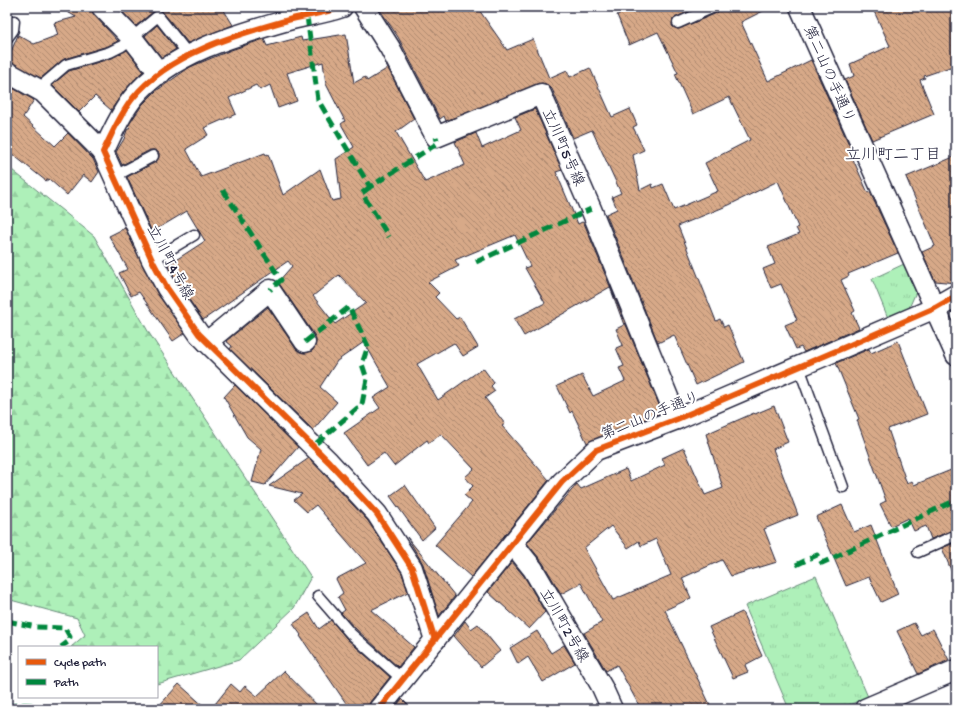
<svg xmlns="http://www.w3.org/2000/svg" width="963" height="716" viewBox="0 0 963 716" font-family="'Gochi Hand','Klee One',sans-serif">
<defs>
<pattern id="forest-firs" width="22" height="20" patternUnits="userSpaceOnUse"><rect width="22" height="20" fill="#aef0b9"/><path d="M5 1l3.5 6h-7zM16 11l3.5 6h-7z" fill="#95cea0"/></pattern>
<pattern id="park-tufts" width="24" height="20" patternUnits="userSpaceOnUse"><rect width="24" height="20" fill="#aef0b9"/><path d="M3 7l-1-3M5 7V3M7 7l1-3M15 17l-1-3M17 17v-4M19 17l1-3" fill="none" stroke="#95cea0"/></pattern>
<pattern id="building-back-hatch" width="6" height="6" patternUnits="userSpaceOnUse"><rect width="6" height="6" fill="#d7a988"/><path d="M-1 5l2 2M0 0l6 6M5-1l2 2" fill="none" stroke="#ae8970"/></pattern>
</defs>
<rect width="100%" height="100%" fill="#fff"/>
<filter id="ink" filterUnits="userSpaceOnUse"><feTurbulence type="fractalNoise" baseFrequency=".025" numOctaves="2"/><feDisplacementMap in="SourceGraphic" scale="8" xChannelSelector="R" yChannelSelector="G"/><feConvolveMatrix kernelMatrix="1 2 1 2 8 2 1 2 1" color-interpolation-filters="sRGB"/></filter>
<g filter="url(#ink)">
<path fill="url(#forest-firs)" stroke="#68897a" d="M7 166 94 236 149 333 311 577 294 608 239 660 157 684V647H71L85 635 77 618 7 599Z"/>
<g fill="url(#park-tufts)" stroke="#68897a">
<path d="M904 264 916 292 909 308 888 318 872 279Z"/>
<path d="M816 576 868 697 839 709H789L745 606Z"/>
</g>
<g fill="url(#building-back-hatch)" stroke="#22223b" fill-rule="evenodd">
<path d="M59 7H91L94 15 118 41 108 46 64 59 41 78 7 61 18 35 34 44 58 35 54 23 76 17Z"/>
<path d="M118 7H222L233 25 188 43 161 10 154 11 136 26Z"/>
<path d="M378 7H477L507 50 533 39 549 78 567 70 570 77 590 68 612 117 630 109 637 125 633 127 644 150 633 155 640 190 652 184 653 188 663 184 674 210 718 191 705 163 750 140 729 97 693 114 675 74 678 73 658 32 629 45 617 15 635 7H698L673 19 672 26 678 29 717 13 720 7H771L741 22 768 81 811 60 851 149 849 150 868 193 870 192 898 253 848 274 849 276 841 280 855 311 852 313 859 328 804 352 801 347 796 349 785 325 797 320 781 284 771 288 763 269 775 264 768 247 799 234 796 228 798 227 778 181 729 205 678 226 716 321 720 319 724 327 728 325 744 362 696 385 674 335 658 343 606 214 617 209 612 197 621 193 592 130 573 138 552 89 548 85 542 83 446 121 444 116 440 119 398 37Z"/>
<path d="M872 7H953L956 14V65L924 76 925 78 920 80 934 114 872 140 845 80 854 76 850 64 890 46Z"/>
<path d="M157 25 176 49 162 58 145 36Z"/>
<path d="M346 34 354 83 365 77 367 81 388 68 414 119 396 132 425 182 465 165 455 142 476 133 482 148 521 130 515 117 535 109 562 170 556 172 578 224 582 222 584 223 662 412 587 443 572 411 570 413 557 386 582 375 593 396 625 381 619 368 624 366 616 348 623 345 616 329 624 325 610 287 524 336 514 319 545 303 525 268 530 266 515 235 455 260 459 266 428 282 439 293 435 297 456 319 460 317 478 347 463 356 454 343 417 364 438 400 483 368 494 383 491 386 495 391 485 398 505 424 502 426 549 480 471 577 435 545 472 502 464 495 473 486 465 477 474 469 441 434 429 443 427 440 394 466 384 453 367 465 344 433 380 408 373 398 390 387 364 342 337 361 320 387 337 402 313 430 230 349 232 346 226 341 268 307 296 349 305 353 312 351 316 342 315 336 278 282 292 266 288 261 203 320 177 282 168 265 205 241 187 211 152 232 127 177 156 162 159 157V153L154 150H150L122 165 116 152 124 139 127 130 130 128 128 126 142 105 156 91 190 67 231 50 264 39 267 46 301 37 302 41ZM323 62 326 84 345 121 341 124 354 147 336 159 341 199 332 201 320 169 283 195 268 154 266 155 265 153 201 177 186 149 208 135 204 128 236 114 229 98 256 85 260 90 270 85 278 108 297 101 287 73ZM339 275 366 303 335 324 313 296Z"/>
<path d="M127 50 143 71 124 91 111 110 95 96 79 112 52 85 69 71 112 58Z"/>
<path d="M7 85 34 100 23 117 55 146 68 133 93 159 99 172 92 182 83 175 67 195 49 179 46 181 7 150Z"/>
<path d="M956 156V283L935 281 922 252 935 246 906 177Z"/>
<path d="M125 228 157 293 185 333 173 341 139 292 131 296 119 273 128 269 109 236Z"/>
<path d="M898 341 927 414 888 429 907 484 912 481 914 485 956 468V529L931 539 926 526 914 531 908 518 891 526 880 504 886 501 857 420 859 419 836 363 869 349 871 353Z"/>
<path d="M235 385 298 447 265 485 252 482 261 449 247 437 224 397Z"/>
<path d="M774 406 788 442 773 449 798 515 764 529 777 562 731 576 722 560 682 578 691 598 665 610 712 709H641L617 665 606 671 584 633 602 622 581 583 561 594 543 563 527 543 577 484 581 489 626 469 631 481 665 465 662 458 684 448 705 495 723 488 706 434 754 413 755 414ZM611 526 628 548 639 541 641 546 656 539 671 575 613 600 584 548Z"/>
<path d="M309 458 368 521 402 573 408 592 371 610 414 647 398 667 356 629 341 613 345 610 338 597 343 593 336 579 366 563 316 505 307 512 294 500 302 494 269 486Z"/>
<path d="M405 485 435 528 422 540 390 496Z"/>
<path d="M842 505 854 532 871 525 898 594 881 602 869 577 846 586 816 517Z"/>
<path d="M407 537 455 596 439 616 423 564Z"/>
<path d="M956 542V580H955L942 548Z"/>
<path d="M512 562 524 576 545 612 529 629 488 592Z"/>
<path d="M742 612 762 656 745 665 748 672 733 678 709 627Z"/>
<path d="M309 613 319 629 331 620 347 639 390 677 370 702 368 709H350L300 636 301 635 293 624Z"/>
<path d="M465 621 471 629 478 624 500 651 481 667 454 636Z"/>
<path d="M914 623 921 635 933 629 949 660 918 674 897 631Z"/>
<path d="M537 631 551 653 564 645 575 663 543 682 528 657 518 664 510 648Z"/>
<path d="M284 671 321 709H211L231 684 240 692 245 686 257 696Z"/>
<path d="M179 684 207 709H156Z"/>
<path d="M402 699 412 709H394Z"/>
</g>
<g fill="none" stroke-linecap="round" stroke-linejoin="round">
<defs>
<g id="lane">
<path d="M678 23 714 7"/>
<path d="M7 38 13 30 14 21"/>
<path d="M38 89 66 65 110 52 122 46 158 16 189 55"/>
<path d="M115 176 153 156"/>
<path d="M152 260 194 235"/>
<path d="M799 367 843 487"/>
<path d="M918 552 956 535"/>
<path d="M318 596 351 634 402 679"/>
</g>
<g id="street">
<path d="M102 7 132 38 160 74"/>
<path d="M342 7C325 13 309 15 292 19 238 34 169 53 133 98 120 114 112 134 103 152L152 260 167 288 199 334 329 462 377 514 412 568 435 640"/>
<path d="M364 7 390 48 436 137 541 94 591 209 677 419"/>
<path d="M800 7 956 355"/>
<path d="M7 72 43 92 103 152"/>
<path d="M207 342 270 290 305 342"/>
<path d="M513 544 533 569 602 687 612 709"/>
<path d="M379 709 562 482 596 450 677 419 935 308"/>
<path d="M865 709 956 670"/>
</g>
<path id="secondary" d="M935 308 956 296"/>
</defs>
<use href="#lane" stroke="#22223b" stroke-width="13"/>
<use href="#street" stroke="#22223b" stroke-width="23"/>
<use href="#secondary" stroke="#22223b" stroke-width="25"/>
<use href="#lane" stroke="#fff" stroke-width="10"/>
<use href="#street" stroke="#fff" stroke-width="20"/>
<use href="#secondary" stroke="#fff" stroke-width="22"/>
<g stroke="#00873e" stroke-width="5" stroke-dasharray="10 5" stroke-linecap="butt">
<path d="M307 16 318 100 370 187 438 143 436 137"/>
<path d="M370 187 362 193 389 237"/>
<path d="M223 190 281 280 270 290"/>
<path d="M476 262 591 209"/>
<path d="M305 342 349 307 368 346 362 364 367 379 362 404 313 446"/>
<path d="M796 565 817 555 822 563 956 500"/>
<path d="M7 621 36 627 65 628 70 637 68 642 61 647"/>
<path d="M7 707C19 704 33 703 44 709"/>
</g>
<defs>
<g id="cycleway">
<path d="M342 7C325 13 309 15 292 19 238 34 169 53 133 98 120 114 112 134 103 152L152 260 167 288 199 334 329 462 377 514 412 568 435 640"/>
<path d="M379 709 562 482 596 450 677 419 843 348 935 308 956 296"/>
</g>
</defs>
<use href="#cycleway" stroke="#fff" stroke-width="8"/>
<use href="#cycleway" stroke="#e8590c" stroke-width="6"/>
</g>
</g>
<g text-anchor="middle" stroke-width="4" stroke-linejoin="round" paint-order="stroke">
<g font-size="15" fill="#22223b" stroke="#fff">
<text transform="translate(830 74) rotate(66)" y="5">第二山の手通り</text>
<text transform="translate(564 147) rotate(66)" y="5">立川町5号線</text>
<text transform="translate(171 262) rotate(62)" y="5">立川町4号線</text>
<text transform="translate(650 415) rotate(-22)" y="5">第二山の手通り</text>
<text transform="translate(565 625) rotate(60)" y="5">立川町2号線</text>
</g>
<g font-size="16" fill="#22223b" stroke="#fff">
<text x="893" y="159">立川町二丁目</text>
</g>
</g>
<rect width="963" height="716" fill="none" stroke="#fff" stroke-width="24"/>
<rect x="12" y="12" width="939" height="692" fill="none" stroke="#22223b" stroke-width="1.5" filter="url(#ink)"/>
<rect x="18" y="646" width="140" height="52" fill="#ffffff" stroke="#a7a7b1"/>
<rect x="26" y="659" width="20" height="6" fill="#e8590c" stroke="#a7a7b1"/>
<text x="54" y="666" font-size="12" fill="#22223b">Cycle path</text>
<rect x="26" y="679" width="20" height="6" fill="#00873e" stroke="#a7a7b1"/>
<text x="54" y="686" font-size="12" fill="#22223b">Path</text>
</svg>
